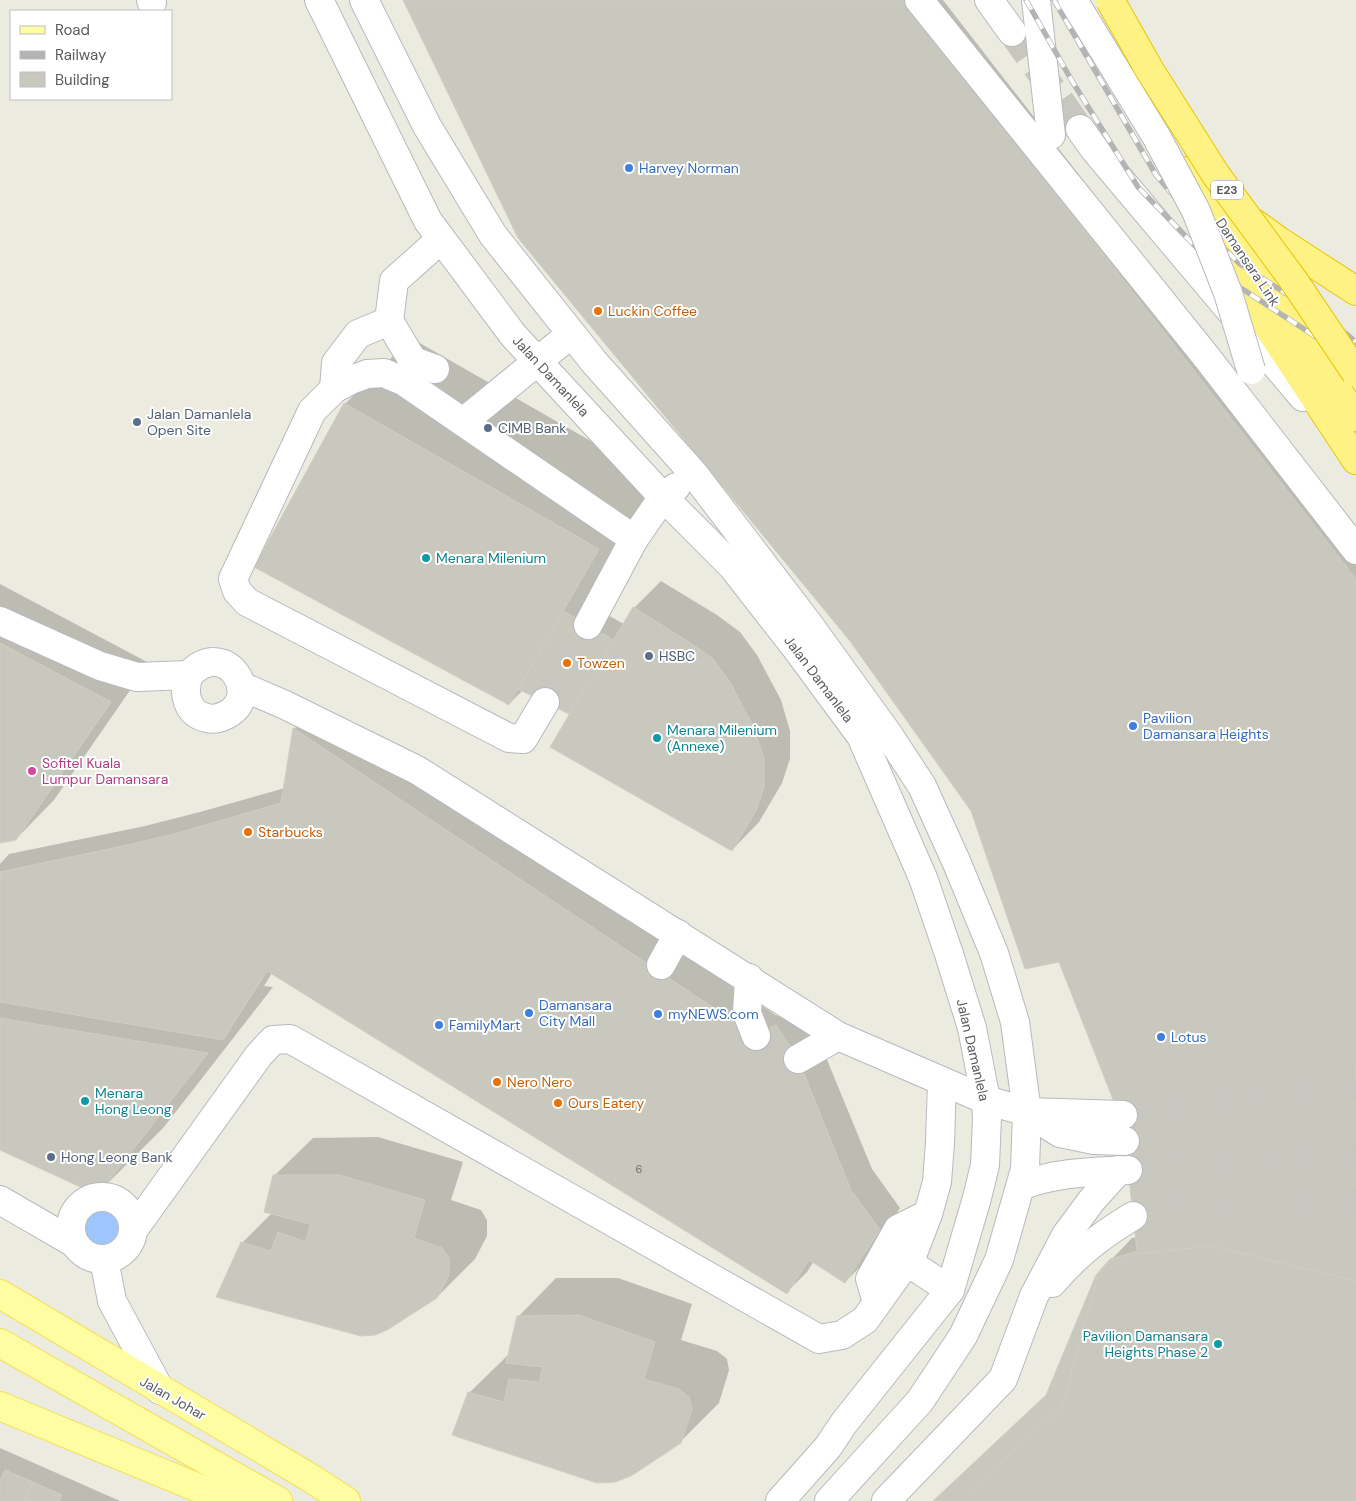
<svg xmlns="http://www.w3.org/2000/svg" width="1356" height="1501" viewBox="0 0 1356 1501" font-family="'DM Sans',sans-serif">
<rect width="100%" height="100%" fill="#ecebe0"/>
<circle fill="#9dc6ff" cx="100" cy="1227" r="24"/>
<g fill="#0003">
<path d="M404 0H943L1356 531V1501H934L1048 1394 1111 1260 1132 1238 1137 1237 1124 1125 1059 960 972 811Z"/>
<path d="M411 338 664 483 593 607 624 624 634 608 661 581 717 615 740 632 757 655 781 700 790 731V759L782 783 759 822 732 850 574 708 569 713 523 690 509 704 345 404Z"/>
<path d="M0 584 149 663 54 800 16 839 0 841Z"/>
<path d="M315 708 777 1016 797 1005 818 1038 872 1169 900 1208 866 1261 845 1282 814 1261 807 1272 786 1293 272 973 264 986 273 987 164 1127 98 1193 0 1148V864L9 854 145 826 200 812 285 788 294 729Z"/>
<path d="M378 1137 463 1162 451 1200 481 1210 487 1220V1236L475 1259 436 1298 386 1329 242 1243 272 1213 274 1176 313 1138Z"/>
<path d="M556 1278H618L692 1304 681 1340 717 1351 727 1359 729 1370 719 1403 680 1442 631 1475 469 1393 508 1355H509L518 1317Z"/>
<path d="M0 1448 120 1501H0Z"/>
</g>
<g fill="#c9c8bf" stroke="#d1cebe">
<path d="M403 0H906L1356 579V1501H933L1046 1395 1096 1275 1110 1259 1137 1251 1123 1125 1059 962 1025 969 971 811 850 641 518 238Z"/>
<path d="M344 403 599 549 509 705 254 567Z"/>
<path d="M633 607 689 642 713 659 730 682 754 728 764 759V787L756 811 732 851 550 747Z"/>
<path d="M563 611 614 640 569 714 518 689Z"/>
<path d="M0 643 111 702 16 840 0 843Z"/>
<path d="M293 728 756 1036 776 1025 798 1059 851 1190 880 1230 845 1283 809 1260 787 1294 267 971 223 1040 0 1002V872L123 846 178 833 281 803Z"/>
<path d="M0 1018 208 1053 98 1195 0 1150Z"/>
<path d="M273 1175H339L425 1200 414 1238 442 1248 449 1258V1275L437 1298 387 1330 375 1335 361 1336 216 1297 241 1242 271 1251 278 1232 306 1242 310 1224 264 1212Z"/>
<path d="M1212 1246 1356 1281V1501H959L1062 1407 1098 1276 1110 1261 1127 1255Z"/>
<path d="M579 1315 655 1342 644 1379 679 1389 689 1397 692 1409 681 1443 631 1476 615 1482 597 1483 452 1435 468 1392 504 1402 509 1379 539 1382 543 1367 506 1363 517 1316Z"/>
<path d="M5 1470 33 1482 25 1501H0V1481Z"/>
<path d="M33 1482 62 1495 59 1501H25Z"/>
</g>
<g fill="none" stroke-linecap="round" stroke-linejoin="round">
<g stroke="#c7c7c0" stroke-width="28" stroke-dasharray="28 14" stroke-linecap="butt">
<path d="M1012 32 1080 129"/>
<path d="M545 702 588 625"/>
<path d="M756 1036C771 1056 771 1059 798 1059"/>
<path d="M1123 1115 1356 1084"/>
<path d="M1134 1169 1174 1195 1219 1209 1356 1202"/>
<path d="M1128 1170 1356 1154"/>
</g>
<defs>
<g id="minor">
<path d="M151 0 152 3"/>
<path d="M319 0 428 221 513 335 663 497 732 566 796 648 861 736 923 878 949 954 972 1028 986 1100 987 1118 985 1165 977 1198 950 1290 844 1423 828 1447 780 1501"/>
<path d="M364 0 427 126 493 235 594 362 694 474 807 622 888 734 922 786 956 861 994 953 1015 1022 1027 1112 1025 1169 999 1260 963 1336 920 1401 829 1501"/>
<path d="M919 0 1204 354 1356 550"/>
<path d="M989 0 1012 32"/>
<path d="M1036 0 1051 135"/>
<path d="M1080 129 1095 150 1303 397"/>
<path d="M435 369 413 361 389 321 394 281 441 239"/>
<path d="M334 389 336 363 358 334 389 321"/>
<path d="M463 422 571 334"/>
<path d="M0 621 100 666 137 677 189 675C225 636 264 696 226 715 220 718 214 720 207 718 187 714 182 693 189 675"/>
<path d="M588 625 634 539 663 497 676 487"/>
<path d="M241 686 283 704 417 770 838 1036 986 1100 1027 1112 1123 1115"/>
<path d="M545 702 523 739 509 738 247 602 237 591 233 579 312 411 334 389 351 380 367 374 384 373 403 381 634 539"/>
<path d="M661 965 678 934"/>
<path d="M749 978 747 1013 756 1036"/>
<path d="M798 1059 838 1036"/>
<path d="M1027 1112 1060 1133 1094 1140 1125 1141"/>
<path d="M1021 1186C1055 1172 1092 1172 1128 1170"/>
<circle cx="102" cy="1228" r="31"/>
<path d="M0 1200 74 1243"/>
<path d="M134 1229 259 1055 273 1040 290 1039 819 1339 842 1335 865 1320 913 1253 928 1214 937 1182 940 1143 942 1081"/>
<path d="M104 1259 112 1301 160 1390"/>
<path d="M915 1267 950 1290"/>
<path d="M1052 1283C1077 1254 1100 1236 1133 1216"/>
<path d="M877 1302 870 1279 898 1229 928 1214"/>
<path d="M886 1501 1003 1379 1034 1296 1066 1235 1092 1200 1119 1170"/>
</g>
<g id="major">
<path d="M0 1294 309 1477 346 1501"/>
<path d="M0 1343 278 1501"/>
<path d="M0 1406 213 1494 236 1501"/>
</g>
<g id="highway">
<path d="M1186 171 1254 272 1356 417"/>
<path d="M1254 223 1279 241 1356 291"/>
<path d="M1217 249 1356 460"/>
</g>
</defs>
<use href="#minor" stroke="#b8b9bf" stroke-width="30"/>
<use href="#major" stroke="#f5df50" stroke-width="30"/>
<use href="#highway" stroke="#ecc500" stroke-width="30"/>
<use href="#minor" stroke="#fff" stroke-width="28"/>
<use href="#major" stroke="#fffda2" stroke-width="28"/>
<use href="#highway" stroke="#fff284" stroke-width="28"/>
<defs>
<g id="rail">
<path d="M1026 0 1072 81 1138 187 1227 279 1327 344 1356 367"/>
<path d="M1054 0 1156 175 1197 223 1240 264 1337 326 1356 342"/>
</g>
</defs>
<use href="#rail" stroke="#b4b4b5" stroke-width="5.5"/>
<use href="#rail" stroke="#fff" stroke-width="4" stroke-dasharray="11" stroke-linecap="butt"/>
<defs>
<path id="minor-bridge" d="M1073 0 1156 136 1196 211 1228 293 1251 370"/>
<path id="highway-bridge" d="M1110 0 1149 69 1216 175 1294 281 1356 373"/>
</defs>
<use href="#minor-bridge" stroke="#b8b9bf" stroke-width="30" stroke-linecap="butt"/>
<use href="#highway-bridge" stroke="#ecc500" stroke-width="30" stroke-linecap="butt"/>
<use href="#minor-bridge" stroke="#fff" stroke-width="28"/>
<use href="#highway-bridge" stroke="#fff284" stroke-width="28"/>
</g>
<g fill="#3f7fe0" stroke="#fff" stroke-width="2">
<circle cx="629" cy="168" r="5"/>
<circle cx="1133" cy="726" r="5"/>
<circle cx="529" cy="1013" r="5"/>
<circle cx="658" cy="1014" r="5"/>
<circle cx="439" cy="1025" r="5"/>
<circle cx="1161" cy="1037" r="5"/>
</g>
<g fill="#e8710a" stroke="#fff" stroke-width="2">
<circle cx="598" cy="311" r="5"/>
<circle cx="567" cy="663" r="5"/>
<circle cx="248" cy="832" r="5"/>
<circle cx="497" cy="1082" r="5"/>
<circle cx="558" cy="1103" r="5"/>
</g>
<g fill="#5c6f8a" stroke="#fff" stroke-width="2">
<circle cx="137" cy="422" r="5"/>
<circle cx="488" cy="428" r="5"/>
<circle cx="649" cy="656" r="5"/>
<circle cx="51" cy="1157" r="5"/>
</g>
<g fill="#0f9aa8" stroke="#fff" stroke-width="2">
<circle cx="426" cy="558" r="5"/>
<circle cx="657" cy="738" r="5"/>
<circle cx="85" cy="1101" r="5"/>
<circle cx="1218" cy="1344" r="5"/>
</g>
<circle fill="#d1479c" stroke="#fff" stroke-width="2" cx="32" cy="771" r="5"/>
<g text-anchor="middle" stroke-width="4" stroke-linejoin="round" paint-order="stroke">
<g font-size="11" fill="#757678">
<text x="639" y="1173">6</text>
</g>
<rect fill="#fff" stroke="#8b8c90" stroke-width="1" x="1211" y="180.5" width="32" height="19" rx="4"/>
<g font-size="12" font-weight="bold" fill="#595b61">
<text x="1227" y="194">E23</text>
</g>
<g font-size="14" fill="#366cbe" stroke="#fff" text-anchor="start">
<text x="639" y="173">Harvey Norman</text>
<text x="1143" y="723">Pavilion<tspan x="1143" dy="16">Damansara Heights</tspan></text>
<text x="539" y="1010">Damansara<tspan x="539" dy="16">City Mall</tspan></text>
<text x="668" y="1019">myNEWS.com</text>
<text x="449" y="1030">FamilyMart</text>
<text x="1171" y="1042">Lotus</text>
</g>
<g font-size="14" fill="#595b61" stroke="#fff">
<text transform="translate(1248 262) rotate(56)" y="5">Damansara Link</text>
<text transform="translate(551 376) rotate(47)" y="5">Jalan Damanlela</text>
<text transform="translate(819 679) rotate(53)" y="5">Jalan Damanlela</text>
<text transform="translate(973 1050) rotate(77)" y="5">Jalan Damanlela</text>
<text transform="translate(173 1398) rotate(30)" y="5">Jalan Johar</text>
</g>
<g font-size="14" fill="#c56008" stroke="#fff" text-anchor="start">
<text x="608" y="316">Luckin Coffee</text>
<text x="577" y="668">Towzen</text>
<text x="258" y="837">Starbucks</text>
<text x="507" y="1087">Nero Nero</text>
<text x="568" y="1108">Ours Eatery</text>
</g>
<g font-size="14" fill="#4e5e75" stroke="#fff" text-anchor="start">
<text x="147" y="419">Jalan Damanlela<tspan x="147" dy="16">Open Site</tspan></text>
<text x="498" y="433">CIMB Bank</text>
<text x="659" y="661">HSBC</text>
<text x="61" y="1162">Hong Leong Bank</text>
</g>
<g font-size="14" fill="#0d838f" stroke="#fff" text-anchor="start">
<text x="436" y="563">Menara Milenium</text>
<text x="667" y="735">Menara Milenium<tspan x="667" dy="16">(Annexe)</tspan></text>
<text x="95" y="1098">Menara<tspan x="95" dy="16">Hong Leong</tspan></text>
<text x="1208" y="1341" text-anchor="end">Pavilion Damansara<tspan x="1208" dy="16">Heights Phase 2</tspan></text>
</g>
<g font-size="14" fill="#b23c85" stroke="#fff" text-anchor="start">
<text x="42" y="768">Sofitel Kuala<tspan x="42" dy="16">Lumpur Damansara</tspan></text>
</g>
</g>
<rect x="10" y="10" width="162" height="90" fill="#ffffff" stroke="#bdbdc0"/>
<rect x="20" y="26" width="25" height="8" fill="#fffda2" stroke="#bdbdc0"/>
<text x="55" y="35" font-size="15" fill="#595b61">Road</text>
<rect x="20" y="51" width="25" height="8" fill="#b4b4b5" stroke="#bdbdc0"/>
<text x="55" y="60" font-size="15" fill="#595b61">Railway</text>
<rect x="20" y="72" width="25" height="15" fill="#c9c8bf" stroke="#bdbdc0"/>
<text x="55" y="85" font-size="15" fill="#595b61">Building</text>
</svg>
